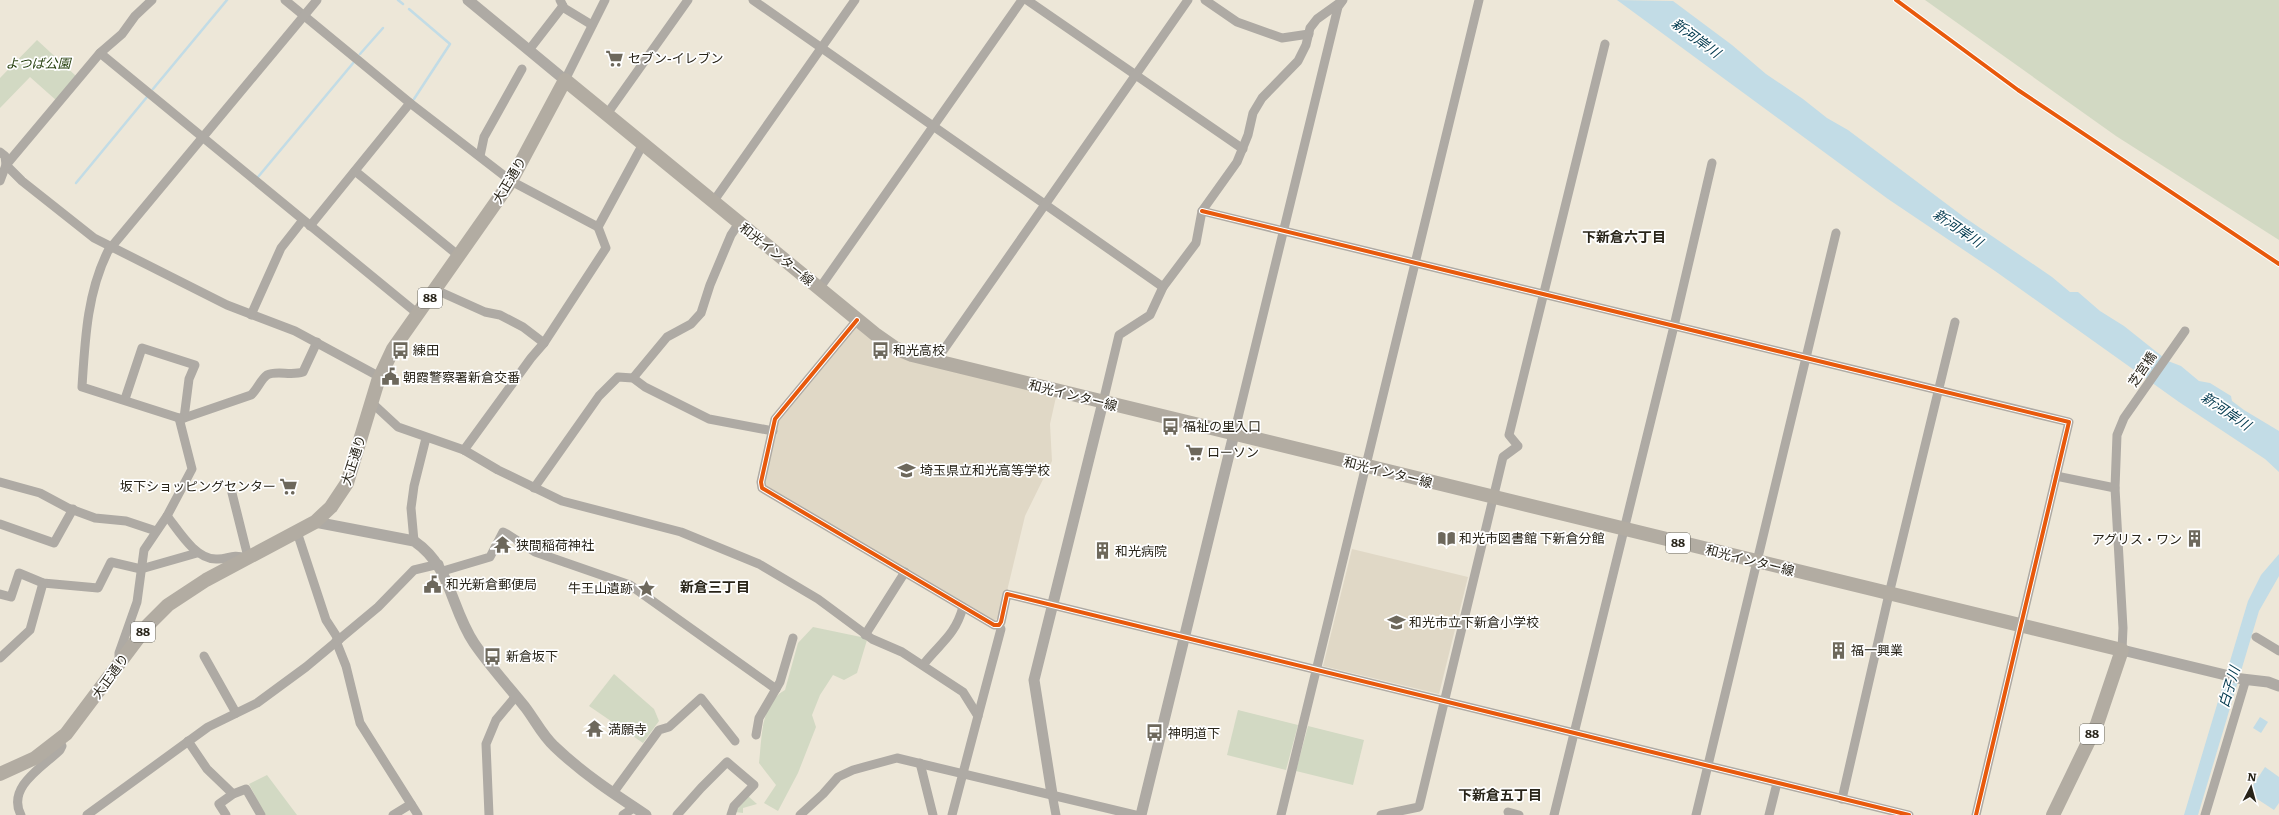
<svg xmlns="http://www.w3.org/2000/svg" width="2279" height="815" viewBox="0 0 2279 815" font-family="Literata,'Noto Sans JP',serif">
<rect width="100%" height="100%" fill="#ede7d8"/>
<g fill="#e0d8c6">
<path d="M852 327H858L877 345 894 356 1056 397 1050 424 1052 461 1025 516 1007 591 997 619 993 621 766 486 764 480 777 420Z"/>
<path d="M1352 549 1468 577 1439 694 1323 666Z"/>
</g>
<g fill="#d2d9c3">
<path d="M1925 0H2279V240L2116 136Z"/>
<path d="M37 40 76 76 57 101 30 77 0 108V78Z"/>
<path d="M813 627 861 637 867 640 857 673 844 680 833 675 820 695 812 715 816 727 798 773 778 811 764 803 776 785 759 763C762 739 760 704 785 690L798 643Z"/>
<path d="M614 674 654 709 659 721 643 743 589 706Z"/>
<path d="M1238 710 1298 725 1286 770 1227 755Z"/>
<path d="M1308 726 1364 740 1353 785 1296 771Z"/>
<path d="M267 775 297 815H265L249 784Z"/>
<path d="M748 796 757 804 743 808V813L735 812Z"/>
</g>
<g fill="#c2dce6">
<path d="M1617 0 1673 1 1732 45 1766 74 1803 99 1827 118 1848 130 1964 217 2052 277 2070 292H2078L2100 311 2124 326 2168 361 2181 366 2199 381 2210 383 2231 396 2232 401 2244 410 2279 431V472L2265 459 2179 402 1995 271 1888 199Z"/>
<path d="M2279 554V576L2259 611 2198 815H2184L2248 601 2261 575Z"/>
<path d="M2260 717 2268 722 2261 733 2253 728Z"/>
<path d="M2265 767 2279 777V803L2274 810 2248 793Z"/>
</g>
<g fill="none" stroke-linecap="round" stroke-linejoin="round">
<g stroke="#c2dce6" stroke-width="2.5">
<path d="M398 0 403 4"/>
<path d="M409 9 450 44 414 99"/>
<path d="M360 54 383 28"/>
<path d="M153 89 227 0"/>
<path d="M258 177 354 62"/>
<path d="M76 183 147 97"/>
</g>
<g stroke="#aeaaa4" stroke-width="9">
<path d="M285 0 410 103 511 181 598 227"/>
<path d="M317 0 108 251C87 293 85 340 82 387L179 418H184L251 395C257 390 261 379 267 375 276 370 291 376 303 372L317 342"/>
<path d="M560 0 564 8 592 25"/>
<path d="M753 0 1163 287"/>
<path d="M1027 0 1243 149"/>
<path d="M1205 0 1237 22 1282 38 1309 34"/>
<path d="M529 50 563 6"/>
<path d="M100 53 418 314"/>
<path d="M565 80 605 0"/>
<path d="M607 114 688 0"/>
<path d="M0 152 5 156 6 165 22 181 94 238 227 305 295 331 380 377"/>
<path d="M480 156 484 137 522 69"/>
<path d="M355 171 459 256"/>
<path d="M0 181 6 165 100 53 122 34 135 16 152 0"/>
<path d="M713 202 855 0"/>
<path d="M1202 211 2069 422 1976 815"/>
<path d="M310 226 410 103"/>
<path d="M819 289 1022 0"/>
<path d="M436 290 485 312 500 315 523 327 544 343"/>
<path d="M251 315 281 248 303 220"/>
<path d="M857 320 775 419 761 482 762 488 994 625H999L1001 622 1007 594 1909 815"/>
<path d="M939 362 940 355 1188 0"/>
<path d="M633 378 667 337 691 324 701 313 710 285 731 235 739 223"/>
<path d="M125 399 142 348 195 365 189 379 184 418"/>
<path d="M371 402 398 427 464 450 498 470 562 501 681 532 759 564 818 599 872 639 902 652 963 692 978 716 952 815"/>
<path d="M1103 402 1119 335 1150 315 1163 287 1196 243 1202 211 1237 162 1248 135 1253 113 1262 98 1298 61 1306 45 1310 28 1317 19 1342 1"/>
<path d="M1234 434 1338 7 1343 0"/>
<path d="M464 450 531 358 544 343 606 248 598 227 643 144"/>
<path d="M2056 476 2115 488"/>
<path d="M0 482 40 493 68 508 95 518 126 521 156 531"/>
<path d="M534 488 599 396 618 377 633 378 645 387 709 419 773 431"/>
<path d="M232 493 248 557"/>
<path d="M167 516C179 531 195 559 216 559 228 560 231 553 246 558"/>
<path d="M0 524 54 543 73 509"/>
<path d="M297 532 326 620 339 640"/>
<path d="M414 541 411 508 414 486 426 438"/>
<path d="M443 571 490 557 503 532 507 534 535 552 630 585 776 689"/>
<path d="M0 594 11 597 19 573 43 583 98 588 111 562 141 569 197 553"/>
<path d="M865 635 905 572"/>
<path d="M2256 637 2279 651"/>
<path d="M336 641 346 666 360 723 418 815"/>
<path d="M2122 650 2123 628 2115 488 2117 435 2124 418 2185 331"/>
<path d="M204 656 236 713"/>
<path d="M0 658 30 630 43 583"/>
<path d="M119 662V653L137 602 144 550 167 516 192 469 179 418"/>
<path d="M923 665C940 643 955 636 963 607"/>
<path d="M978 716 1001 629 999 625"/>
<path d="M756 735 759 718 780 682 793 638"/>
<path d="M188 741 207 769 233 794"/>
<path d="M920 763 933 815"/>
<path d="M613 793 659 730 669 727 701 698 735 741"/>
<path d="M1052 794 1056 815"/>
<path d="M1842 799 1889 594 1955 322"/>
<path d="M1508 812 1519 815"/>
<path d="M21 815C6 787 44 766 60 750L62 746 59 740"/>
<path d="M87 815 208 727 257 703 306 667 378 607 414 570 439 564"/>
<path d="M226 815 219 804 233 794 246 789 261 815"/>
<path d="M393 815 411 804"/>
<path d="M489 815 486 744 496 720 516 696"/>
<path d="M623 815 635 807"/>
<path d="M677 815 701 788 727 762 754 785 734 806 731 815"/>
<path d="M800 815 823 794 838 777 853 770 897 758 1135 815"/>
<path d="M1281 815 1479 0"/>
<path d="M1381 815 1419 807 1503 457 1518 446 1509 435 1605 44"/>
<path d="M1554 815 1674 326 1712 163"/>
<path d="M1696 815 1836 233"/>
<path d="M1769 815 1777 783"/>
<path d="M2205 815 2246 679"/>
</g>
<g stroke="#aeaaa4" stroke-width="11">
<path d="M468 0 565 80"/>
<path d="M315 522 414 541C452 567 450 607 474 643 489 665 508 686 525 707 535 720 542 735 554 746 582 773 614 794 646 815"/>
<path d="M2122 650 2242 679 2268 682 2279 686"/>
<path d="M1052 794 1034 680 1103 402"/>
<path d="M1141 815 1234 434"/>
</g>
<path stroke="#b2aca2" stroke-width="14" d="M0 774 35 758 66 734 148 625 168 605 206 580 315 522 331 507 347 483 378 381 393 349 511 181 565 80 875 334 895 348 912 355 2122 650 2097 724 2053 815"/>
<defs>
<g id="cycleway">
<path d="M1896 0 2018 90 2279 264"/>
<path d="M1202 211 2069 422 1976 815"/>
<path d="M857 320 775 419 761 482 762 488 994 625H999L1001 622 1007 594 1909 815"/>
</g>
</defs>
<use href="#cycleway" stroke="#fff" stroke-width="6"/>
<use href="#cycleway" stroke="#e8590c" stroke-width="4"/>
</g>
<defs>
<symbol id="supermarket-bare" viewBox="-9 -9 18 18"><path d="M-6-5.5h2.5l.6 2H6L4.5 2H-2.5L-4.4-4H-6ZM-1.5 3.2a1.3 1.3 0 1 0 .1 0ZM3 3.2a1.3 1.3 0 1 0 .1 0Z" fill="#6d685c" stroke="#fff" stroke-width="2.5" paint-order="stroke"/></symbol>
<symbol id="bus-bare" viewBox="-9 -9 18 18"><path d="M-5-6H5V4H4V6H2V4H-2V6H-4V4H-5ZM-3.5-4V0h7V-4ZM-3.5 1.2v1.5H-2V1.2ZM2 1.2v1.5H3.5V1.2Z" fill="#6d685c" stroke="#fff" stroke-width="2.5" paint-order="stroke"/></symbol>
<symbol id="civic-bare" viewBox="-9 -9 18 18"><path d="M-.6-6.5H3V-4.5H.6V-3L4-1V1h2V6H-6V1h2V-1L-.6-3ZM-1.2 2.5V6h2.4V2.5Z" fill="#6d685c" stroke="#fff" stroke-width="2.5" paint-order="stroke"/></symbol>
<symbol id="school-bare" viewBox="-9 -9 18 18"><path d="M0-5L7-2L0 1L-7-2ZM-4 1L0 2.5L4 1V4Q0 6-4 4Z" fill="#6d685c" stroke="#fff" stroke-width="2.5" paint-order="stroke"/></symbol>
<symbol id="library-bare" viewBox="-9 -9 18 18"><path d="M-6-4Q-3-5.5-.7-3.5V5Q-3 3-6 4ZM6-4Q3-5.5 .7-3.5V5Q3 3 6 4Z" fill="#6d685c" stroke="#fff" stroke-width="2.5" paint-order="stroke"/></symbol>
<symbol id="building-bare" viewBox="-9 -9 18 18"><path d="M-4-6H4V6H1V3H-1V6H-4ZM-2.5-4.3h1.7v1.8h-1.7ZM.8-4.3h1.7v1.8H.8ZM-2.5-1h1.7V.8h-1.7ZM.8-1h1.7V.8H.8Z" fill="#6d685c" stroke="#fff" stroke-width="2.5" paint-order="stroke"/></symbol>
<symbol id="temple-bare" viewBox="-9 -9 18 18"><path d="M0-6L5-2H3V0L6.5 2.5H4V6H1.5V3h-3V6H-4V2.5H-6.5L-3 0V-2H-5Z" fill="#6d685c" stroke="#fff" stroke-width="2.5" paint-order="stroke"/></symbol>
<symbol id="sight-bare" viewBox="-9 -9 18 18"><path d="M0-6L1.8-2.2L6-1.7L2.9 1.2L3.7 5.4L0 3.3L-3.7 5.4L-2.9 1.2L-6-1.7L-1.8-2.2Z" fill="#6d685c" stroke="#fff" stroke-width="2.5" paint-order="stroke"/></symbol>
</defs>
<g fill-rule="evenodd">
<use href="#supermarket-bare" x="602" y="46" width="25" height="25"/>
<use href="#bus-bare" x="388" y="338" width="25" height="25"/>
<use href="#bus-bare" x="868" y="338" width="25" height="25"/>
<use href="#civic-bare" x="378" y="364" width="25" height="25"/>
<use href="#bus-bare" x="1158" y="414" width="25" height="25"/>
<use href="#supermarket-bare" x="1182" y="440" width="25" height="25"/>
<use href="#school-bare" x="894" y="458" width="25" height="25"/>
<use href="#supermarket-bare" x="276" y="474" width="25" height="25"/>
<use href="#library-bare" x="1434" y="526" width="25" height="25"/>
<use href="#building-bare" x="2182" y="526" width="25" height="25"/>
<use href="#temple-bare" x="490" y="532" width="25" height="25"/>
<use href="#building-bare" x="1090" y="538" width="25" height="25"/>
<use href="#civic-bare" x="420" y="572" width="25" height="25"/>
<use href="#sight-bare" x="634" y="576" width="25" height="25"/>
<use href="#school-bare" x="1384" y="610" width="25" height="25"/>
<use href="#building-bare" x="1826" y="638" width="25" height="25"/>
<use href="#bus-bare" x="480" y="644" width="25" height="25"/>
<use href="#temple-bare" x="582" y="716" width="25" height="25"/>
<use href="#bus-bare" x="1142" y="720" width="25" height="25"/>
</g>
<g text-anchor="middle" stroke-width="3.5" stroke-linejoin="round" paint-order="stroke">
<g fill="#fff" stroke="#68665e" stroke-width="1">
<rect x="418" y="288" width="24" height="20" rx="3"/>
<rect x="1666" y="533" width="24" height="20" rx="3"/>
<rect x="131" y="622" width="24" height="20" rx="3"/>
<rect x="2080" y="724" width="24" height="20" rx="3"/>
</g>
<g font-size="12" font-weight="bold" fill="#282419">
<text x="430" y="302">88</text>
<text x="1678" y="547">88</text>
<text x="143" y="636">88</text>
<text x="2092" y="738">88</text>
</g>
<g font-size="13" fill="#282419" stroke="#fff" text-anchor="start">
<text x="628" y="63">セブン-イレブン</text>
<text x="413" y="355">練田</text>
<text x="893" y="355">和光高校</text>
<text x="403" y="382">朝霞警察署新倉交番</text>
<text x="1183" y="431">福祉の里入口</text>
<text x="1207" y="457">ローソン</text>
<text x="920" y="475">埼玉県立和光高等学校</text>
<text x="276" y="491" text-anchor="end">坂下ショッピングセンター</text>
<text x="1459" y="543">和光市図書館 下新倉分館</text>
<text x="2182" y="544" text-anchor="end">アグリス・ワン</text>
<text x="516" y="550">狭間稲荷神社</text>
<text x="1115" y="556">和光病院</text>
<text x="446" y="589">和光新倉郵便局</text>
<text x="633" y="593" text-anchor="end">牛王山遺跡</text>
<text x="1409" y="627">和光市立下新倉小学校</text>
<text x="1851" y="655">福一興業</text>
<text x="506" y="661">新倉坂下</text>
<text x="608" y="734">満願寺</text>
<text x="1168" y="738">神明道下</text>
</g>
<g font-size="13" font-style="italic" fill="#26400e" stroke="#fff">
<text x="38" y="68">よつば公園</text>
</g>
<g font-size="13" fill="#282419" stroke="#fff">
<text transform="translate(509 180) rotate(-59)" y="5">大正通り</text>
<text transform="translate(777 254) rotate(39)" y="5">和光インター線</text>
<text transform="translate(2142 369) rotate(-56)" y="5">芝宮橋</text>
<text transform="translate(1073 395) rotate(14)" y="5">和光インター線</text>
<text transform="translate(353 460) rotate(-72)" y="5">大正通り</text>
<text transform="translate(1388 472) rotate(14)" y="5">和光インター線</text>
<text transform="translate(1750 560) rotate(14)" y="5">和光インター線</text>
<text transform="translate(110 676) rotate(-54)" y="5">大正通り</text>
</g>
<g font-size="14" font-style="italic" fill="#00384d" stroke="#fff">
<text transform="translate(1696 38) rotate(36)" y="5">新河岸川</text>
<text transform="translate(1958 228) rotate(34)" y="5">新河岸川</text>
<text transform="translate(2226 411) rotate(34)" y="5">新河岸川</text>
<text transform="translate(2229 687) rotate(-73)" y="5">白子川</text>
</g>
<g font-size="14" font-weight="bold" fill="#282419" stroke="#fff">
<text x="1624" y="242">下新倉六丁目</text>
<text x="715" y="592">新倉三丁目</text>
<text x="1500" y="800">下新倉五丁目</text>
</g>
</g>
<g transform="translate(2251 787) rotate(6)" stroke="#ffffff" stroke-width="3" paint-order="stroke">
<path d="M0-3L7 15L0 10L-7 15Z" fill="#282419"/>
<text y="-6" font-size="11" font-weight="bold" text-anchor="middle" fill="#282419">N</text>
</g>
</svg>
